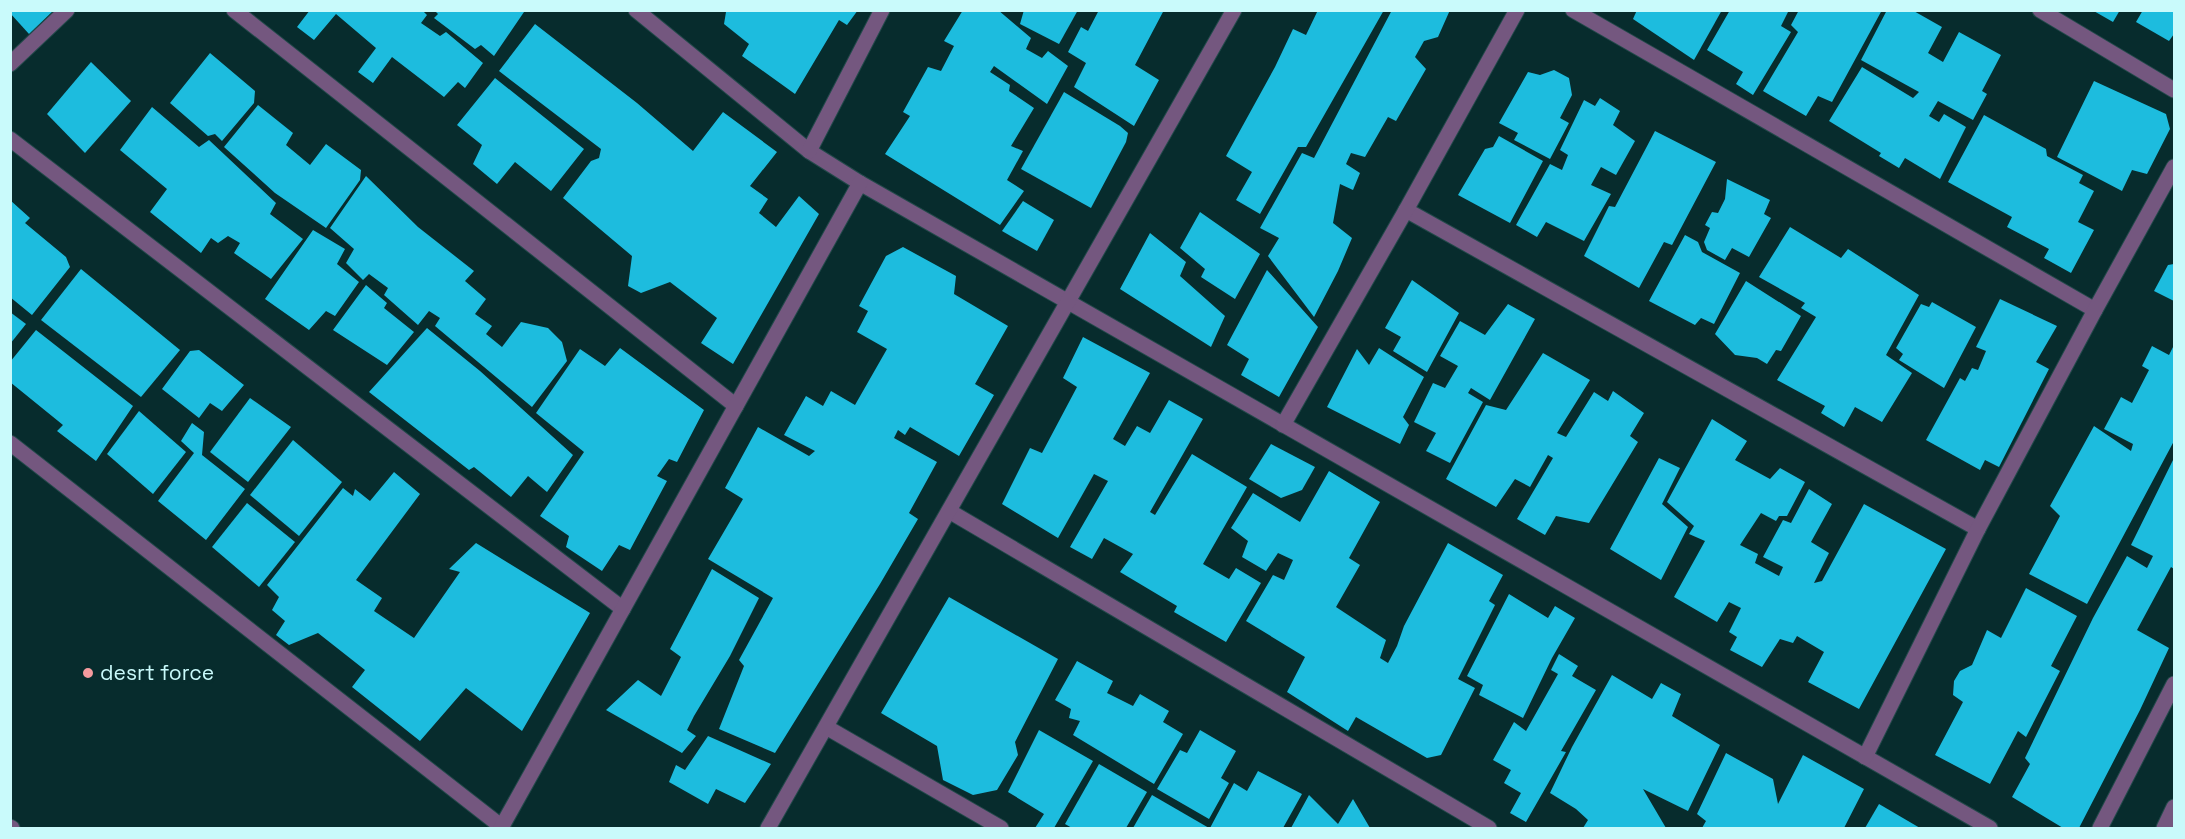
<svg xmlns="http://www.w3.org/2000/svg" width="2185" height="839" viewBox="0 0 2185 839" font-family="'Space Grotesk',sans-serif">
<rect width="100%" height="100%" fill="#072c2d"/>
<g fill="#1dbcde">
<path d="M10 10H54L29 34 10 13Z"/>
<path d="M310 10H422L427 15 421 23 440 36 446 32 483 63 465 88 458 82 444 97 392 57 373 83 358 72 376 48 336 14 314 40 297 27Z"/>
<path d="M434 10H523L524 12 494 56 481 45 475 49 434 18 438 14Z"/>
<path d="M723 10H858L847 25 839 20 795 94 742 56 749 44 724 24 726 12Z"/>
<path d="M963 10H998L1031 38 1026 49 1042 58 1048 51 1068 66 1047 104 994 66 990 72 1010 85 1009 91 1034 108 1011 146 1023 151 1007 180 1024 191 1000 225 885 154 910 116 903 112 928 67 941 71 954 46 944 41Z"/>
<path d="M1024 10H1078L1059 44 1020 24Z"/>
<path d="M1099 10H1164L1135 65 1159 80 1134 126 1074 87 1086 63 1068 52 1081 27 1088 31Z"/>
<path d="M1318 10H1384L1306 147H1298L1260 214 1236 200 1252 172 1226 156 1275 67 1293 29 1306 35Z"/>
<path d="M1392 10H1450L1438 37 1424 41 1415 57 1426 69 1396 121 1388 117 1365 157 1351 153 1346 164 1360 173 1353 190 1340 184 1333 223 1352 238 1338 271 1314 317 1268 256 1279 238 1260 228 1302 153 1314 158Z"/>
<path d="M1637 10H1722L1694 60 1633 19Z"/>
<path d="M1730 10H1789L1781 26 1791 32 1753 95 1736 84 1743 72 1707 50Z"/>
<path d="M1799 10H1882L1832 102 1818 96 1806 116 1763 91 1798 32 1791 25Z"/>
<path d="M1887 10H1912L1942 27 1928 53 1943 62 1959 32 2001 55 1982 91 1987 94 1973 120 1938 101 1929 116 1939 122 1944 114 1966 127 1940 179 1905 158 1899 168 1879 156 1881 153 1829 121 1862 67 1913 98 1919 92 1861 60Z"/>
<path d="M2092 10H2120L2113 22Z"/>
<path d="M2143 10H2174V34L2169 41 2136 22Z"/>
<path d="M535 24 637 103 693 151 723 112 777 152 750 186 768 199 759 213 776 227 799 196 819 214 733 364 701 343 717 318 670 282 641 293 628 286 632 256 563 198 591 161 599 158 601 149 499 71Z"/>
<path d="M210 53 255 91 254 103 222 141 215 134 208 136 170 103Z"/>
<path d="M91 62 131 101 85 153 47 114Z"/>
<path d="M1554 70 1569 78 1572 95 1560 118 1569 123 1550 159 1514 140 1518 133 1499 123 1528 72 1540 75Z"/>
<path d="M495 78 584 149 551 191 515 162 497 184 473 164 482 145 457 125Z"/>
<path d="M2094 81 2166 114 2170 129 2147 174 2132 170 2122 191 2057 157Z"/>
<path d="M1064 92 1120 126 1128 133 1126 142 1091 208 1021 169Z"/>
<path d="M1600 98 1620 111 1613 125 1635 141 1616 175 1601 167 1591 185 1611 194 1584 241 1546 222 1537 237 1516 225 1550 164 1562 170 1568 155 1560 150 1584 100 1595 106Z"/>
<path d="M258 105 293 133 286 145 310 165 326 144 361 170 360 180 326 228 275 193 224 147Z"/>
<path d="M152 107 199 147 209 140 276 203 270 214 303 239 271 279 234 253 240 243 228 236 218 243 211 238 201 253 150 212 167 189 120 150Z"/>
<path d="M1984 115 2046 149 2047 156 2083 175 2079 183 2094 191 2078 222 2094 230 2071 273 2044 258 2049 249 2007 227 2012 217 1948 182Z"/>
<path d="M1655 131 1716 162 1672 245 1664 242 1639 288 1584 256 1609 206 1615 207Z"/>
<path d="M1499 136 1543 161 1510 223 1458 195 1485 149 1493 147Z"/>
<path d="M366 176 418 227 474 271 465 281 486 299 475 314 492 326 486 334 502 347 521 322 548 328 562 342 567 361 532 407 435 326 440 318 429 311 418 325 384 295 388 288 369 274 363 280 346 263 354 249 330 228Z"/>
<path d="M1727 179 1770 200 1764 214 1771 218 1749 257 1732 248 1725 260 1707 250 1704 242 1710 228 1705 225 1712 212 1718 213 1725 199Z"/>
<path d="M10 200 30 218 25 223 66 257 70 267 32 315 10 297Z"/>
<path d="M1023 201 1054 220 1037 251 1002 231Z"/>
<path d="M1200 212 1260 254 1235 299 1201 277 1205 269 1180 248Z"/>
<path d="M1790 227 1841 258 1848 249 1919 295 1886 355 1912 373 1882 422 1855 407 1844 427 1821 413 1825 406 1777 380 1816 317 1801 308 1805 303 1759 277Z"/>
<path d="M313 230 345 249 337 264 359 282 335 316 326 311 309 330 265 299Z"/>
<path d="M1150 233 1186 262 1180 276 1225 316 1211 347 1120 289Z"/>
<path d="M1685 235 1698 242 1702 252 1740 273 1714 324 1701 318 1695 325 1649 301Z"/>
<path d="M903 247 956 276 954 294 1008 326 975 384 994 395 959 456 910 427 905 435 898 430 894 438 937 462 909 513 918 519 880 584 775 753 719 729 744 666 739 660 773 598 708 559 743 499 725 488 758 427 809 456 815 451 784 435 806 396 823 406 831 391 855 405 887 349 857 332 868 311 859 306 886 256Z"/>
<path d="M2174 264V301L2154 291 2168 265Z"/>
<path d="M81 269 180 350 141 397 41 320Z"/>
<path d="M1267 270 1318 327 1279 397 1241 375 1249 359 1227 345Z"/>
<path d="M1412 280 1459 313 1427 372 1393 351 1401 337 1385 328Z"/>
<path d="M1746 281 1801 316 1781 351 1776 350 1767 364 1757 358 1735 355 1715 334Z"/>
<path d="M366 285 387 303 384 308 414 332 387 365 333 330Z"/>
<path d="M2000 299 2057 326 2036 362 2049 369 1999 467 1985 460 1980 470 1926 440 1960 378 1965 381 1972 368 1978 370 1986 351 1976 347Z"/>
<path d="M1932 302 1976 327 1944 388 1899 360 1903 354 1896 348 1921 304 1929 307Z"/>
<path d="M1508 304 1535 319 1490 400 1471 388 1468 393 1483 402 1450 463 1426 451 1436 433 1414 422 1433 383 1445 388 1458 366 1440 356 1460 321 1485 335Z"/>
<path d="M10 312 26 324 10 344Z"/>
<path d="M427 328 480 371 573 455 547 492 528 476 511 497 474 467 469 470 369 392Z"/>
<path d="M36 330 133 406 96 461 57 431 63 425 10 382V362Z"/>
<path d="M1083 337 1150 373 1113 439 1125 446 1137 426 1150 433 1169 400 1203 419 1150 512 1155 515 1192 454 1247 487 1203 564 1229 579 1236 568 1261 583 1226 642 1174 612 1177 606 1120 572 1133 554 1104 538 1092 559 1070 547 1108 481 1094 474 1058 538 1002 504 1030 448 1042 453 1077 387 1063 378Z"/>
<path d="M2174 345V441L2087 604 2029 574 2060 516 2050 506 2094 426 2131 451 2133 444 2104 429 2121 397 2132 403 2149 370 2142 366 2152 346 2169 355Z"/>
<path d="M620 348 704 410 677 462 669 459 657 476 667 481 630 550 619 545 602 571 566 547 569 536 540 516 584 452 536 413 580 349 605 366Z"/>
<path d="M1379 348 1424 377 1403 417 1409 425 1400 444 1327 407 1357 349 1369 365Z"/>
<path d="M199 350 244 385 222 411 210 403 199 418 162 389 190 351Z"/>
<path d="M1543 353 1590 380 1557 433 1566 437 1594 392 1608 401 1613 391 1644 413 1630 436 1638 442 1589 523 1556 516 1545 535 1517 519 1553 458 1548 455 1530 487 1515 479 1496 507 1446 479 1486 405 1506 410Z"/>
<path d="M250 398 291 427 248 482 210 452Z"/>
<path d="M139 411 186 452 153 494 107 454Z"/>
<path d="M1712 419 1747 441 1735 460 1770 479 1780 468 1805 482 1787 516H1779L1776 521 1761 513 1740 545 1758 554 1755 563 1779 576 1783 567 1763 557 1783 520 1791 523 1809 489 1832 504 1811 542 1829 553 1814 583 1822 581 1864 504 1946 549 1859 709 1808 682 1824 652 1797 636 1793 643 1780 639 1762 667 1730 650 1737 637 1729 632 1741 608 1729 602 1717 622 1674 597 1705 541 1689 534 1694 526 1667 502Z"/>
<path d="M192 423 204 432 202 455 245 489 206 540 158 501 194 453 181 441Z"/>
<path d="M293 440 342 482 299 536 250 495Z"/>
<path d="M1271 444 1315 467 1302 490 1281 498 1249 479Z"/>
<path d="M1659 458 1680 468 1662 504 1688 527 1661 580 1610 549Z"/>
<path d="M2174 458V569L2171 567 2137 630 2169 648 2140 710 2079 828H2063L2012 797 2030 764 2025 758 2093 618 2127 556 2147 568 2153 556 2131 545Z"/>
<path d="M1329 471 1380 502 1349 558 1360 565 1336 607 1386 640 1380 658 1388 663 1397 646 1404 626 1448 543 1503 575 1489 601 1495 605 1458 679 1475 688 1441 755 1427 758 1356 717 1348 731 1287 692 1305 657 1246 621 1273 575 1284 580 1293 560 1278 553 1266 571 1242 557 1248 541 1231 528 1253 493 1300 522Z"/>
<path d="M394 472 420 494 356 580 382 598 374 611 414 638 460 572 449 569 476 543 590 613 522 731 466 688 420 741 352 687 365 670 318 633 289 645 276 635 285 621 272 610 279 597 267 585 343 488 353 496 355 489 370 501Z"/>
<path d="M247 503 295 542 259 587 212 547Z"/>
<path d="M712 569 759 598 730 656 694 716 687 730 696 736 682 753 606 710 638 680 661 696 681 657 670 649Z"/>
<path d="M2026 588 2077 616 2051 666 2060 671 2026 737 2018 731 1990 784 1935 755 1963 702 1953 695 1954 681 1960 671 1972 665 1987 630 2001 638Z"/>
<path d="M1509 594 1548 618 1555 606 1575 618 1552 658 1523 718 1479 695 1483 685 1467 676Z"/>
<path d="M949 597 1058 659 1015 742 1018 755 997 790 973 795 943 780 937 746 881 713Z"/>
<path d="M1559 654 1578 666 1572 676 1596 690 1561 751 1566 752 1526 822 1510 813 1521 793 1504 783 1511 770 1493 760 1514 722 1526 731 1558 674 1551 670Z"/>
<path d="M1077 661 1113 681 1107 693 1133 706 1140 694 1169 711 1163 722 1183 734 1154 784 1073 735 1080 721 1069 718 1071 709 1055 700Z"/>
<path d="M1612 675 1652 699 1661 683 1681 694 1672 716 1720 745 1688 811 1643 789 1666 828H1583L1588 820 1576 809 1550 793 1572 747Z"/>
<path d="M1039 730 1093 761 1054 828H1035L1044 814 1008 792Z"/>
<path d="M1200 730 1236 751 1221 778 1229 783 1209 819 1157 789 1180 750 1187 753Z"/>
<path d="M708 736 771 764 745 803 716 789 708 804 669 782 676 765 685 770Z"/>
<path d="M1726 753 1773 779 1778 804 1803 755 1864 789 1844 828H1702L1706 821 1697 814Z"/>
<path d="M1099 764 1147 792 1126 828H1072L1065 824Z"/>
<path d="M1258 771 1302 794 1283 828H1210L1234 783 1247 791Z"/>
<path d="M1152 795 1209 828H1133Z"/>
<path d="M1309 795 1338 824 1353 799 1370 828H1291Z"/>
<path d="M1879 804 1920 828H1865Z"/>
</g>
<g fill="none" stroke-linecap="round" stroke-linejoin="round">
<defs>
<g id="minor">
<path d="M234 10 736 406"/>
<path d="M636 10 809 151 860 183 1990 828"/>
<path d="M1573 10 2095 310"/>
<path d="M2040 10 2174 90"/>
<path d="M10 64 67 10"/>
<path d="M10 139 623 609"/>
<path d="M809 151 882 10"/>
<path d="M1406 210 1978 529"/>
<path d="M1283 425 1406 210 1517 10"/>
<path d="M10 443 502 827"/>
<path d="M949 511 1489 828"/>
<path d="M826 727 1001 828"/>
<path d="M1865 757 1978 529 2095 310 2174 167"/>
<path d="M10 827 12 828"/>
<path d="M501 828 860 183"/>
<path d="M768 828 1234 10"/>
<path d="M2100 828 2174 684"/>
<path d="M2164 828 2174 807"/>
</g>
</defs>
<use href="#minor" stroke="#22494a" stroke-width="17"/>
<use href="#minor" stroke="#74577f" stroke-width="15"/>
</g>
<circle fill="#f59b9e" stroke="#072c2d" stroke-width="2" cx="88" cy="673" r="6"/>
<g text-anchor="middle" stroke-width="6" stroke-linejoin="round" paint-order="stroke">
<g font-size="21" fill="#c9fafb" stroke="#072c2d" text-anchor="start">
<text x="100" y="680">desrt force</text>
</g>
</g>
<rect width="2185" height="839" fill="none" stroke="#c9fafb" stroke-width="24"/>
</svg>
